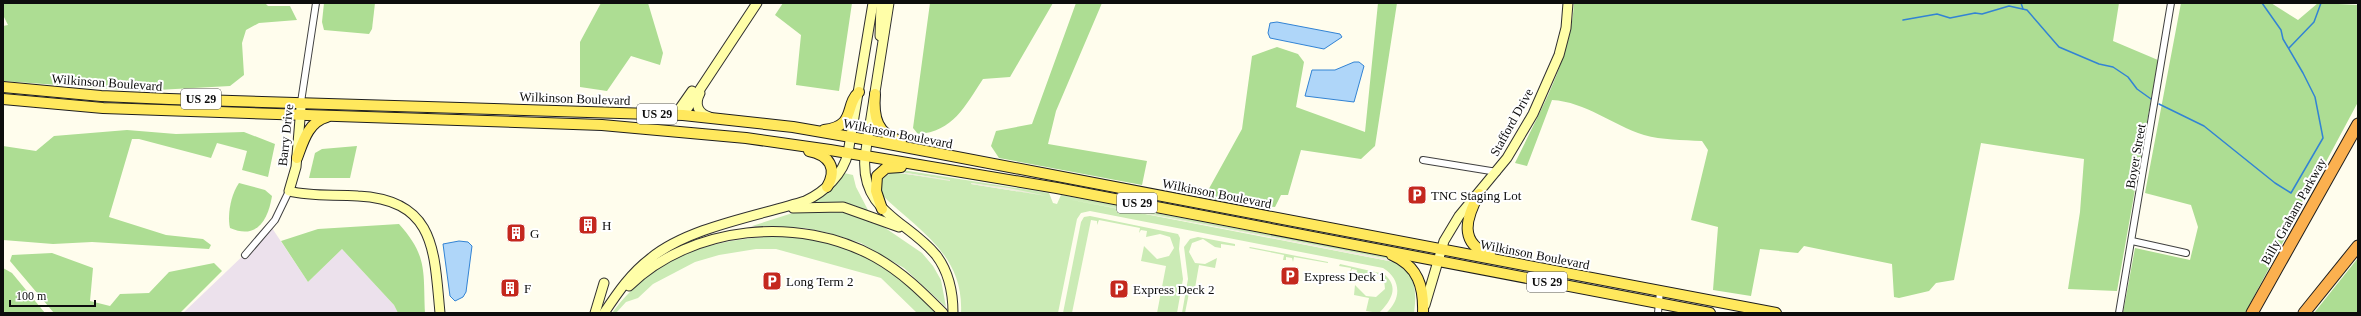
<svg xmlns="http://www.w3.org/2000/svg" width="2361" height="316" viewBox="0 0 2361 316" font-family="Georgia,serif">
<rect width="100%" height="100%" fill="#fffded"/>
<path fill="#ece1ec" d="M272 228 308 282 342 249 394 305 398 313H183Z"/>
<g fill="#cbebb5" fill-rule="evenodd">
<path d="M896 169 1049 193 1053 203 1057 204 1061 195 1391 258 1394 260 1062 198 1394 262C1416 274 1417 290 1414 313H1386C1402 299 1401 279 1383 268L1090 211 1081 213 1077 219 1058 313H961C964 253 917 230 880 193L878 183 891 172 950 180 894 171ZM971 183 1047 196 971 184Z"/>
<path d="M844 173 853 175 856 187 869 212 816 203V199L829 191Z"/>
<path d="M834 209 875 221 922 253 933 266 941 280 946 307 904 268 861 243 829 233 805 228 752 226 799 211Z"/>
<path d="M1090 216 1178 234 1180 238 1179 249 1183 279 1177 313H1157L1166 266 1141 261 1144 246 1157 259 1169 256 1174 248 1170 237 1160 234 1146 237 1147 231 1141 230 1139 233 1140 228 1099 220 1097 225V221L1091 220 1072 313H1063L1081 222 1084 217Z"/>
<path d="M783 236C823 240 865 249 897 275 911 287 924 300 937 313H917L881 278 776 249H756L719 255 695 262 653 284 638 298 626 302 616 313H612C656 254 711 239 783 236Z"/>
<path d="M1198 237 1235 244V246L1221 244V248L1215 247 1203 239 1192 243 1189 252 1195 263 1205 264 1217 258 1215 268 1199 265 1195 288H1190L1185 313H1182L1188 279 1184 247 1190 239Z"/>
<path d="M1250 247 1328 262V263L1294 257 1293 262 1292 258 1286 257V260H1283L1284 255 1249 248Z"/>
<path d="M1340 264 1384 274C1400 287 1391 301 1379 313L1366 311 1369 298 1354 295 1355 285 1366 296 1376 297 1385 289 1384 279 1375 272 1360 276 1356 274 1357 270 1352 269 1350 273 1351 268 1339 266Z"/>
</g>
<g fill="#addd93">
<path d="M3 3H265L268 6H290L297 20 259 23 246 30 242 43 244 75 230 86 139 91 3 81V26L8 25 3 15Z"/>
<path d="M324 3H375L372 29 369 34 324 30 322 22Z"/>
<path d="M601 3H648L663 53 660 65 631 56 607 91 580 87V42Z"/>
<path d="M783 3H852L839 91 796 85 801 35 775 15Z"/>
<path d="M930 3H1053L1010 77 983 79C965 106 953 132 918 134L913 128Z"/>
<path d="M1076 3H1102L1056 111 1048 144 1147 161 1142 185 999 158 991 146 996 131 1032 124Z"/>
<path d="M1378 3H1397L1375 146 1361 159 1301 150 1288 195H1281L1275 207 1211 199 1206 194 1242 129 1252 56 1277 47 1298 54 1304 62 1296 107 1365 132Z"/>
<path d="M1574 3H2119L2113 41 2158 60 2117 291 2068 289 2080 212 2084 159 1981 143 1954 280 1936 283 1929 291 1899 298 1894 297 1892 264 1804 246 1798 253 1760 249 1751 296 1713 290 1718 227 1691 220 1708 150 1702 141C1682 140 1662 140 1644 135 1612 125 1586 102 1552 100L1527 166 1515 163C1539 113 1571 59 1574 3Z"/>
<path d="M2181 3H2271L2298 20 2318 3 2358 5V102L2245 313H2123L2135 248 2190 260 2198 227 2191 205 2145 193Z"/>
<path d="M127 130 176 134 244 132 275 144 268 177 242 170 247 151 217 143 211 158 139 139H132L109 217 166 235 203 239 211 245 209 249 92 242 53 244 3 240V146L36 151 54 136Z"/>
<path d="M357 146 350 178H309L315 153 322 149Z"/>
<path d="M239 183 265 190 272 196C268 220 257 240 230 228 227 215 231 194 239 183Z"/>
<path d="M399 224C428 256 423 272 425 313H398L394 305 342 249 308 282 281 241 318 229Z"/>
<path d="M52 253 93 268 90 301 110 306 120 294 149 293 169 272 214 263 222 271 180 313H54L10 261 12 255Z"/>
<path d="M2358 258V313H2314Z"/>
<path d="M3 268 12 273 45 313H3Z"/>
</g>
<g fill="#efecdc">
<path d="M894 171 950 180V181L894 172 882 173Z"/>
<path d="M971 183 1009 188 1047 196 971 184Z"/>
<path d="M1062 197 1394 260 1408 270V268L1415 279 1418 292 1416 313 1417 292 1413 279 1404 269 1394 262Z"/>
</g>
<g fill="#afd6f9" stroke="#3283d4">
<path d="M1277 22 1340 34 1342 37 1324 49 1270 38 1268 33 1270 23Z"/>
<path d="M1354 62H1359L1364 66 1354 102 1305 96 1312 70H1335Z"/>
<path d="M459 241 468 242 472 246 466 292 463 297 455 301 450 296 443 244Z"/>
</g>
<g fill="none" stroke-linecap="round" stroke-linejoin="round">
<g stroke="#3283d4" stroke-width="1.5">
<path d="M2021 3 2023 9"/>
<path d="M1903 20 1937 14 1950 18 1975 13 1982 14 2009 6 2027 10 2059 47 2099 64 2113 67 2128 77 2137 89 2151 99"/>
<path d="M2289 48 2314 22 2321 3"/>
<path d="M2159 104 2204 126 2275 183 2291 193 2323 138 2315 97 2303 73 2283 39 2281 30 2262 3"/>
</g>
<defs>
<g id="street">
<path d="M301 102 316 3"/>
<path d="M1423 160 1497 172"/>
<path d="M2132 241 2186 253"/>
<path d="M245 255 275 220 289 191"/>
<path d="M1658 313 1660 291"/>
<path d="M2119 313 2171 3"/>
</g>
<g id="secondary">
<path d="M889 3 865 156C860 212 907 220 936 255 949 272 953 293 953 313"/>
<path d="M880 36 881 3"/>
<path d="M700 93C694 104 698 114 710 117"/>
<path d="M301 107 296 167 289 191C312 197 334 194 358 196 436 200 434 251 440 313"/>
<path d="M668 114 678 111 692 91"/>
<path d="M683 115 757 3"/>
<path d="M793 208 843 207 899 227"/>
<path d="M629 286C692 225 799 215 875 257 902 272 922 292 943 313"/>
<path d="M1425 305 1444 241 1459 216 1507 158 1533 114 1559 55 1566 28 1568 3"/>
<path d="M595 313 604 283"/>
<path d="M604 313C618 292 631 273 651 258 689 227 758 216 805 201 825 192 843 174 848 153L873 3"/>
</g>
<g id="primary">
<path d="M3 87 101 96 169 99 683 115 793 127 868 140 1776 313"/>
<path d="M875 94C873 117 877 135 901 141"/>
<path d="M3 99 103 108 602 125 746 138 830 150 1057 188 1710 313"/>
<path d="M824 130C857 126 844 105 859 92"/>
<path d="M809 151C829 155 838 168 827 187"/>
<path d="M297 158C303 142 308 122 327 117"/>
<path d="M1479 194C1466 218 1458 243 1490 255"/>
<path d="M882 209 876 191 877 176 886 168 901 167"/>
<path d="M1392 255C1418 266 1424 287 1423 313"/>
</g>
<g id="highway">
<path d="M2252 313 2358 124"/>
<path d="M2304 313 2358 246"/>
</g>
</defs>
<use href="#street" stroke="#404040" stroke-width="8"/>
<use href="#secondary" stroke="#2f2f2f" stroke-width="11"/>
<use href="#primary" stroke="#1e1e1e" stroke-width="12"/>
<use href="#highway" stroke="#1e1e1e" stroke-width="13"/>
<use href="#street" stroke="#fff" stroke-width="6"/>
<use href="#secondary" stroke="#fffea8" stroke-width="9"/>
<use href="#primary" stroke="#ffe85d" stroke-width="10"/>
<use href="#highway" stroke="#fbb04f" stroke-width="11"/>
</g>
<defs>
<symbol id="parking-square" viewBox="-11 -11 22 22"><rect x="-9" y="-9" width="18" height="18" rx="4" fill="#c4281e" stroke="#fff"/><path d="M-3.5-5.5H1a3.5 3.5 0 0 1 0 7H-1V5.5H-3.5ZM-1-3.4V-.6H.8a1.4 1.4 0 0 0 0-2.8Z" fill="#fff"/></symbol>
<symbol id="building-square" viewBox="-11 -11 22 22"><rect x="-9" y="-9" width="18" height="18" rx="4" fill="#c4281e" stroke="#fff"/><path d="M-4-6H4V6H1V3H-1V6H-4ZM-2.5-4.3h1.7v1.8h-1.7ZM.8-4.3h1.7v1.8H.8ZM-2.5-1h1.7V.8h-1.7ZM.8-1h1.7V.8H.8Z" fill="#fff"/></symbol>
</defs>
<g fill-rule="evenodd">
<use href="#parking-square" x="1406" y="184" width="22" height="22"/>
<use href="#building-square" x="577" y="214" width="22" height="22"/>
<use href="#building-square" x="505" y="222" width="22" height="22"/>
<use href="#parking-square" x="1279" y="265" width="22" height="22"/>
<use href="#parking-square" x="761" y="270" width="22" height="22"/>
<use href="#building-square" x="499" y="277" width="22" height="22"/>
<use href="#parking-square" x="1108" y="278" width="22" height="22"/>
</g>
<g text-anchor="middle" stroke-width="4" stroke-linejoin="round" paint-order="stroke">
<g fill="#fff" stroke="#565656" stroke-width="1">
<rect x="181" y="89" width="40" height="20" rx="3"/>
<rect x="637" y="104" width="40" height="20" rx="3"/>
<rect x="1117" y="193" width="40" height="20" rx="3"/>
<rect x="1527" y="272" width="40" height="20" rx="3"/>
</g>
<g font-size="12" font-weight="bold" fill="#0d0d0d">
<text x="201" y="103">US 29</text>
<text x="657" y="118">US 29</text>
<text x="1137" y="207">US 29</text>
<text x="1547" y="286">US 29</text>
</g>
<g font-size="13" fill="#0d0d0d" stroke="#fff">
<text transform="translate(107 82) rotate(4)" y="5">Wilkinson Boulevard</text>
<text transform="translate(575 98) rotate(2)" y="5">Wilkinson Boulevard</text>
<text transform="translate(1511 122) rotate(-61)" y="5">Stafford Drive</text>
<text transform="translate(898 133) rotate(11)" y="5">Wilkinson Boulevard</text>
<text transform="translate(285 135) rotate(-84)" y="5">Barry Drive</text>
<text transform="translate(2135 156) rotate(-80)" y="5">Boyer Street</text>
<text transform="translate(1217 193) rotate(11)" y="5">Wilkinson Boulevard</text>
<text transform="translate(2293 211) rotate(-61)" y="5">Billy Graham Parkway</text>
<text transform="translate(1535 254) rotate(11)" y="5">Wilkinson Boulevard</text>
</g>
<g font-size="13" fill="#0d0d0d" stroke="#fff" text-anchor="start">
<text x="1431" y="200">TNC Staging Lot</text>
<text x="602" y="230">H</text>
<text x="530" y="238">G</text>
<text x="1304" y="281">Express Deck 1</text>
<text x="786" y="286">Long Term 2</text>
<text x="524" y="293">F</text>
<text x="1133" y="294">Express Deck 2</text>
</g>
</g>
<rect width="2361" height="316" fill="none" stroke="#0d0d0d" stroke-width="8"/>
<path d="M10 300v6h85v-6" fill="none" stroke="#0d0d0d" stroke-width="2"/>
<text x="16" y="300" font-size="12" fill="#0d0d0d" stroke="#ffffff" stroke-width="3" paint-order="stroke">100 m</text>
</svg>
